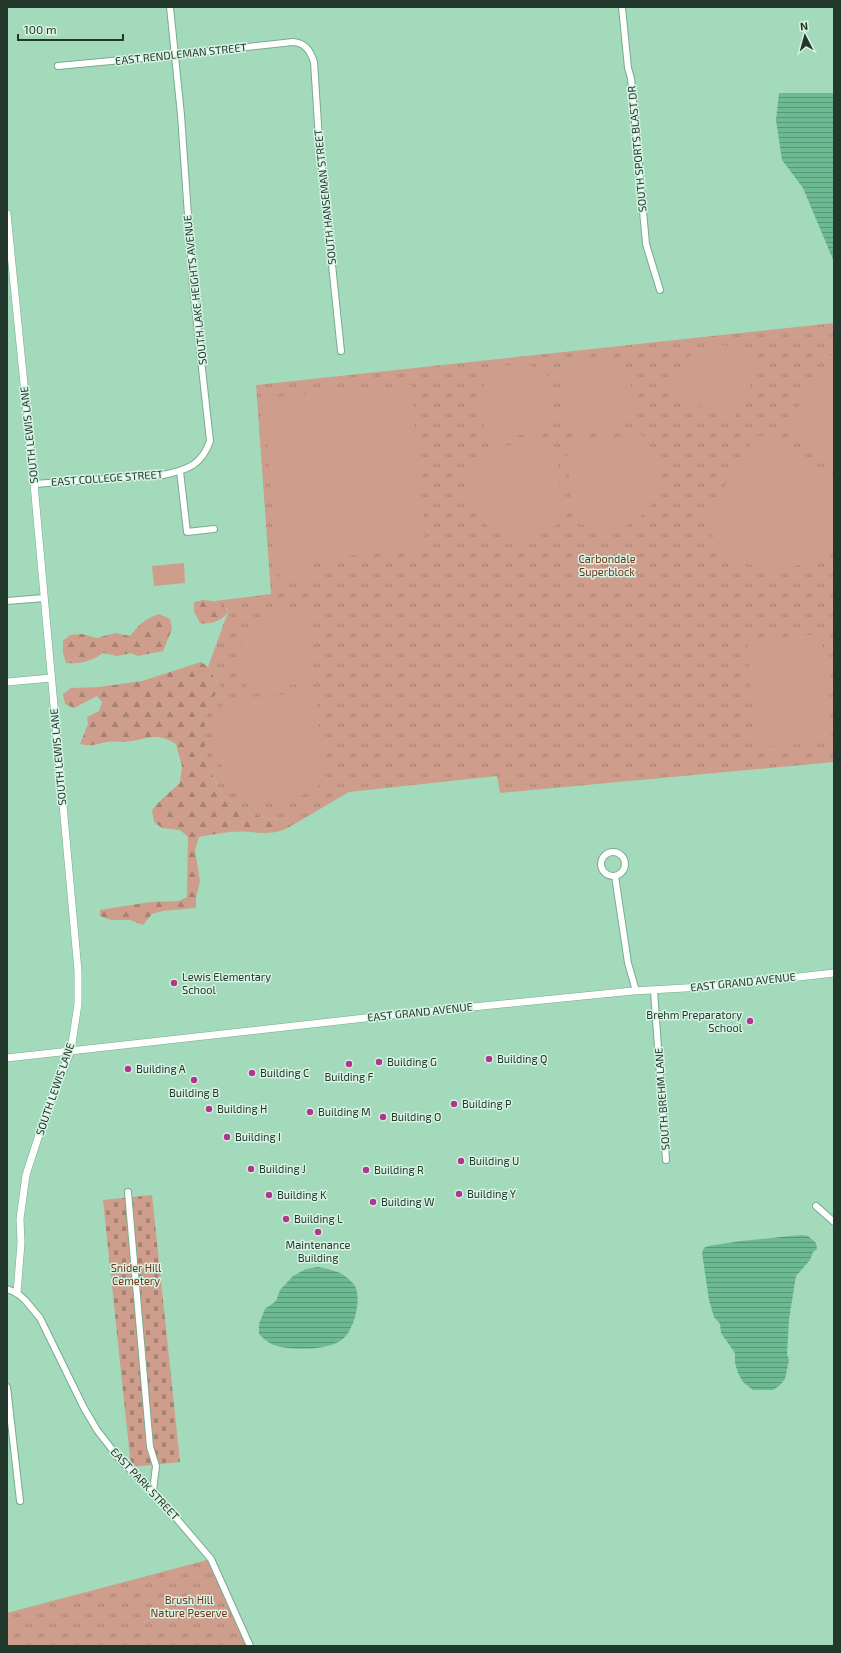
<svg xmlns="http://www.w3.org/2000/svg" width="841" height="1653" viewBox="0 0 841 1653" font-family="'Exo 2',sans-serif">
<defs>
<pattern id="forest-firs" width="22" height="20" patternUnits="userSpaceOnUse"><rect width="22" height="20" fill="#ce9d8b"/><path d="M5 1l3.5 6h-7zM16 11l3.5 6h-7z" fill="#a78172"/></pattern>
<pattern id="cemetery-stones" width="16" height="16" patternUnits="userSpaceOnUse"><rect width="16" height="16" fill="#ce9d8b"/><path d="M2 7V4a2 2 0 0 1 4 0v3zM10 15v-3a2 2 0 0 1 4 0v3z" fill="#a78172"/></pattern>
<pattern id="park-tufts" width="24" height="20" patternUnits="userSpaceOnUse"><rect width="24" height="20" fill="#ce9d8b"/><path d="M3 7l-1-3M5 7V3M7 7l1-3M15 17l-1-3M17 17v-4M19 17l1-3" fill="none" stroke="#a78172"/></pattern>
<pattern id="water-rules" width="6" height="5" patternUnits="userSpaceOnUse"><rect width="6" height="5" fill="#6cb992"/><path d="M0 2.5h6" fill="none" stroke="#589777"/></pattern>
</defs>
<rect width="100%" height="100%" fill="#a3dabc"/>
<g fill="url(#forest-firs)">
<path d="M203 600C213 601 225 602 228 612 222 621 210 625 200 623L194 612V602Z"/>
<path d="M159 614 170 619 172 629 163 651 138 656 131 653 117 656 103 653C90 662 81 664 66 663L63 653V641L70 635 82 634 97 638 115 633 130 636C138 626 145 618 159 614Z"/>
<path d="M201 662 208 667 221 688 209 703V768L222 794 241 809 263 818 280 820 291 826C270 839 252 829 230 832 219 833 209 835 199 837L195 850 200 881 196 898V908L163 911 152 914 143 925 130 920H111L100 916V910L150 902 179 901 187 897 188 837 180 830 162 828 154 822 152 810 163 798 180 783 182 766 176 744C153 731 148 740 125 742 119 742 113 741 107 742 95 744 92 747 80 744L88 724 87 717 99 711 102 702 97 696 74 708 65 704 63 694 71 688 99 687 142 681Z"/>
</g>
<path fill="url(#cemetery-stones)" d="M152 1195 180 1462 131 1467 103 1200Z"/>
<g fill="url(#park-tufts)">
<path d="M834 323V762L500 793 497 776 349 792 291 826 280 820 263 818 241 809 222 794 209 768 205 746V723L209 703 221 688 208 667 228 612 227 608 215 601 271 594 256 385Z"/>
<path d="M211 1559 250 1646H7V1613Z"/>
</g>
<g fill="#ce9d8b">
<path d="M725 345 745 351 761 363 734 418 727 420 672 392C675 362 695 346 725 345Z"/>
<path d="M834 350V459L791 431 789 422Z"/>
<path d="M590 357C614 357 634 375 633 401 632 410 629 420 621 426L570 429 565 425 559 374 574 361Z"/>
<path d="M514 364H527L547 374 552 424 546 432 496 438C464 417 479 370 514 364Z"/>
<path d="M411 385 426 549 311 559 313 580 280 583 263 398Z"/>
<path d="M641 434C649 444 656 454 659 466 667 502 633 533 598 530 589 529 581 524 573 519L566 446 570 442Z"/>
<path d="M768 435 834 476V540C795 587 726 575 704 519L755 437Z"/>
<path d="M550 442 557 449 562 520C499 579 427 479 495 448 505 444 538 444 550 442Z"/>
<path d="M184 563 185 583 154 586 152 566Z"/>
<path d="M287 611 301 612 309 614 315 677 311 683 247 689C230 651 246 619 287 611Z"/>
<path d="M821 634 831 741 757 748 747 641Z"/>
<path d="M305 693 317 701 324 782C290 810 245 808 222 767 216 755 213 742 215 728 216 718 220 708 225 699Z"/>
</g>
<g fill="url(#water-rules)">
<path d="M779 93H834V262L803 188 782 160 776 120Z"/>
<path d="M801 1235 808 1236 816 1243 817 1249 813 1252 810 1260 796 1276 789 1319 787 1354 789 1360 785 1379 779 1386 773 1390H753L743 1382 738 1373 735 1363V1353L721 1333 720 1324 714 1317 709 1300 702 1253 704 1248 708 1246 741 1241Z"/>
<path d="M318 1267C328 1269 339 1271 346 1277 349 1279 353 1283 355 1286 362 1299 354 1329 344 1338 331 1351 290 1351 274 1345 268 1343 263 1338 259 1334V1324L265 1309 276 1301 280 1290 293 1276 306 1269Z"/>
</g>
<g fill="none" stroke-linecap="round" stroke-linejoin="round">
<defs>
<g id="minor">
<path d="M622 7 628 68 631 78 646 244 660 290"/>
<path d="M58 66 175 55 293 42C305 43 310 50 314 62L319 140 341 351"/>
<path d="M180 471 187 532 214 529"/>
<path d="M34 484 163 475C187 470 202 465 210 441L193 287 181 115 170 7"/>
<path d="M7 601 44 598"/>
<circle cx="613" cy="864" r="12"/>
<path d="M615 876 628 963 636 991"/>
<path d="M654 991 666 1160"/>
<path d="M128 1192 150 1447 156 1466 153 1491"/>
<path d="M816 1206 834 1222"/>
<path d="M7 1289 17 1293 25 1300 40 1318 84 1408 97 1430 121 1461 153 1491 211 1559 250 1646"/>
<path d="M7 1387 20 1501"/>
</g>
<g id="tertiary">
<path d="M7 214 34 484 78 971V1004L71 1050 48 1107 26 1175 20 1219 21 1243 17 1293"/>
<path d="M7 682 51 678"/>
<path d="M7 1058 383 1016 633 991 719 986 834 973"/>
</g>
</defs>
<use href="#minor" stroke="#76ac8f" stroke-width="8"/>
<use href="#tertiary" stroke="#76ac8f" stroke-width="8"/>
<use href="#minor" stroke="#fff" stroke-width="6"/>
<use href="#tertiary" stroke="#fff" stroke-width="7"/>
</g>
<g fill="#af388e" stroke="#d8f3e4" stroke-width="1.5">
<circle cx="174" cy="983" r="4"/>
<circle cx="750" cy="1021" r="4"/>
<circle cx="489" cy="1059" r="4"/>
<circle cx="379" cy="1062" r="4"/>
<circle cx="349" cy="1064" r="4"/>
<circle cx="128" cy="1069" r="4"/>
<circle cx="252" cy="1073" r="4"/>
<circle cx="194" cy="1080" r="4"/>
<circle cx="454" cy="1104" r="4"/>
<circle cx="209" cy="1109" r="4"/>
<circle cx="310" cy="1112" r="4"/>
<circle cx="383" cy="1117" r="4"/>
<circle cx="227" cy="1137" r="4"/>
<circle cx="461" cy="1161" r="4"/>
<circle cx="251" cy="1169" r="4"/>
<circle cx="366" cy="1170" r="4"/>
<circle cx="459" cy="1194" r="4"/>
<circle cx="269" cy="1195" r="4"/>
<circle cx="373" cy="1202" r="4"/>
<circle cx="286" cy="1219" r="4"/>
<circle cx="318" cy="1232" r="4"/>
</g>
<g text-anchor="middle" stroke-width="3" stroke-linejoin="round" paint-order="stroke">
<g font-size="11" fill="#22382c" stroke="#d8f3e4">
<text transform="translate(181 54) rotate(-6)" y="4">EAST RENDLEMAN STREET</text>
<text transform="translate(637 149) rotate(-95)" y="4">SOUTH SPORTS BLAST DR</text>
<text transform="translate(325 197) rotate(-96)" y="4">SOUTH HANSEMAN STREET</text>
<text transform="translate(195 290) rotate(-96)" y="4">SOUTH LAKE HEIGHTS AVENUE</text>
<text transform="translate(29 435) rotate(-96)" y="4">SOUTH LEWIS LANE</text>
<text transform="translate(107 478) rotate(-4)" y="4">EAST COLLEGE STREET</text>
<text transform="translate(58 757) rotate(-95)" y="4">SOUTH LEWIS LANE</text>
<text transform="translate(743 982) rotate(-6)" y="4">EAST GRAND AVENUE</text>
<text transform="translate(420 1012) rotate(-6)" y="4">EAST GRAND AVENUE</text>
<text transform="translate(55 1089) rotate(-71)" y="4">SOUTH LEWIS LANE</text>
<text transform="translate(662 1099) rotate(-94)" y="4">SOUTH BREHM LANE</text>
<text transform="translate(145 1484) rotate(47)" y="4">EAST PARK STREET</text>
</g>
<g font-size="11" fill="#723016" stroke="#d8f3e4">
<text x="607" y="563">Carbondale<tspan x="607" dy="13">Superblock</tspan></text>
<text x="136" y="1272">Snider Hill<tspan x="136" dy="13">Cemetery</tspan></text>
<text x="189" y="1604">Brush Hill<tspan x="189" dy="13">Nature Peserve</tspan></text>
</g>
<g font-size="11" fill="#22382c" stroke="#d8f3e4" text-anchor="start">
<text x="182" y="981">Lewis Elementary<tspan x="182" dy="13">School</tspan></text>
<text x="742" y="1019" text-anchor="end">Brehm Preparatory<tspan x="742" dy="13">School</tspan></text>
<text x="497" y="1063">Building Q</text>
<text x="387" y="1066">Building G</text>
<text x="136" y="1073">Building A</text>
<text x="260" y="1077">Building C</text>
<text x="349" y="1081" text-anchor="middle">Building F</text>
<text x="194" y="1097" text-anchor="middle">Building B</text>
<text x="462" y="1108">Building P</text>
<text x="217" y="1113">Building H</text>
<text x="318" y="1116">Building M</text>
<text x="391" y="1121">Building O</text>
<text x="235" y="1141">Building I</text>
<text x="469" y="1165">Building U</text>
<text x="259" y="1173">Building J</text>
<text x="374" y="1174">Building R</text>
<text x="467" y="1198">Building Y</text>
<text x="277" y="1199">Building K</text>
<text x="381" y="1206">Building W</text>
<text x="294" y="1223">Building L</text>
<text x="318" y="1249" text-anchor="middle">Maintenance<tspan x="318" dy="13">Building</tspan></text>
</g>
</g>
<rect width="841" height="1653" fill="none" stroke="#22382c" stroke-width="16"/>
<g transform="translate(805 36) rotate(354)" stroke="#d8f3e4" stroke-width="3" paint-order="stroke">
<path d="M0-3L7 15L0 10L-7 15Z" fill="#22382c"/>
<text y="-6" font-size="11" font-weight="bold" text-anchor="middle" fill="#22382c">N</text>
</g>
<path d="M18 34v6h105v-6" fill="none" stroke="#22382c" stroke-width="2"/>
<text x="24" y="34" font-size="12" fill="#22382c" stroke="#d8f3e4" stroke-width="3" paint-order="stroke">100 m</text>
</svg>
